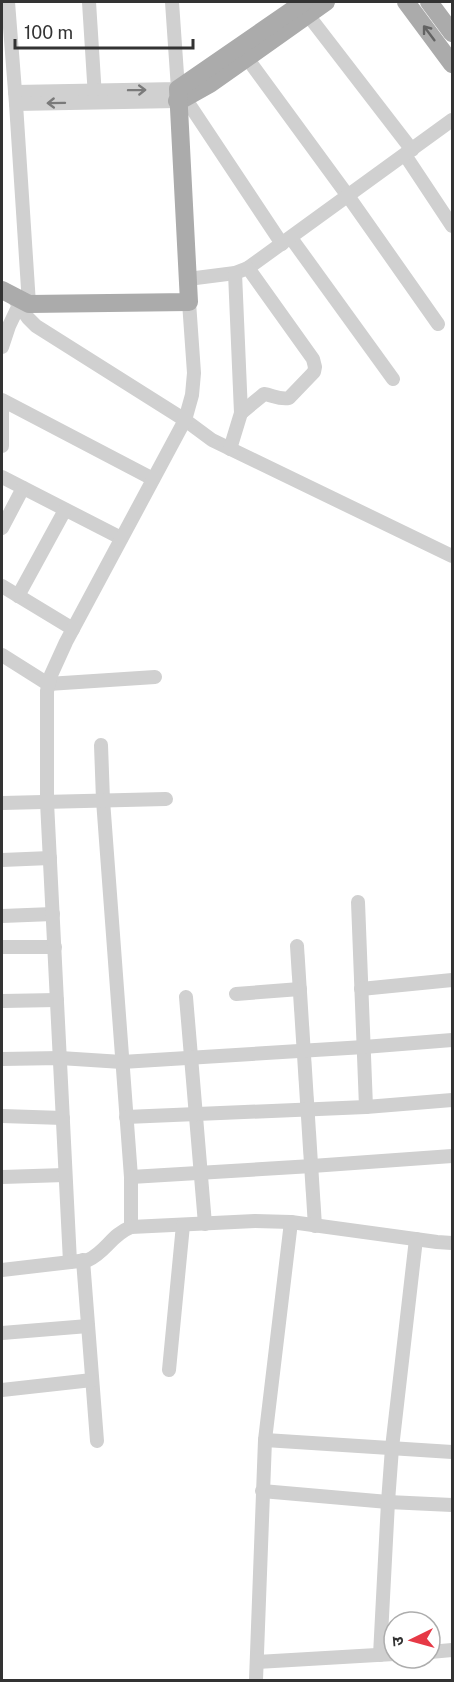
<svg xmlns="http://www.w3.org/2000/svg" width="454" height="1682" viewBox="0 0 454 1682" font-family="'Public Sans','Noto Sans Devanagari',sans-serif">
<rect width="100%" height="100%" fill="#fff"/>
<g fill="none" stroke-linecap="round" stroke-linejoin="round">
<g stroke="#d0d0d0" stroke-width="14">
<path d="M8 2 16 104 29 304"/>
<path d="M89 2 95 97"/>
<path d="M308 15 412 150"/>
<path d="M247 58 348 196 438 324"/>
<path d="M15 92 178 89 172 2"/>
<path d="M185 98 282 244"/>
<path d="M16 104 177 101"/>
<path d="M405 155 452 226"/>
<path d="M291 238 393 379"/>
<path d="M188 279 235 273 248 268 452 120"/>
<path d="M13 297 28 318 36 326 185 420 212 440 452 556"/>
<path d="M2 347 9 326 19 305"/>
<path d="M2 400 153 479"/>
<path d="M2 407V446"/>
<path d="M241 413 264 394C272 395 280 400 289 398L314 372 315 367 313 359 248 268"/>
<path d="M230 449 241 413 235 273"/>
<path d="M2 477 121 538"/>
<path d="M2 528 23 488"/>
<path d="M2 586 73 629"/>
<path d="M18 596 65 510"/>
<path d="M2 655 48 684 155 677"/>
<path d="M101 745 103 800 131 1177V1227"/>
<path d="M2 803 166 799"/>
<path d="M2 860 50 858"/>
<path d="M358 902 366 1107"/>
<path d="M2 916 53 914"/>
<path d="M297 946 315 1226"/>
<path d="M2 947H55"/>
<path d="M361 989 452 980"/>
<path d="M236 994 300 989"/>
<path d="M186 997 205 1224"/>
<path d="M2 1001 57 1000"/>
<path d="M2 1059 60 1058 122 1062 364 1047 452 1040"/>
<path d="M2 1116 63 1118"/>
<path d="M126 1117 366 1107 452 1100"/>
<path d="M2 1177 65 1175"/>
<path d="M131 1177 312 1166 452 1156"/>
<path d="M83 1260 97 1441"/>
<path d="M70 1262 47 802V691L51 675 66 642 185 420 192 395 194 373 189 302"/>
<path d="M2 1270 88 1260C106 1252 111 1235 131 1227L255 1221 291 1222 437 1242 452 1243"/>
<path d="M2 1333 88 1326"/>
<path d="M169 1370 183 1225"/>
<path d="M2 1390 92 1380"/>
<path d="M265 1440 452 1452"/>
<path d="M262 1491 388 1502 452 1505"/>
<path d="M430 1652 452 1650"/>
<path d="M380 1655 388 1502 392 1448 416 1239"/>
<path d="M257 1662 394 1654"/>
<path d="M256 1680 265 1440 291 1222"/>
</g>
<g stroke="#ababab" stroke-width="18">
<path d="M406 2 452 64"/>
<path d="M429 2 452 33"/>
<path d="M177 101 185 98 210 84 326 2"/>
<path d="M2 290 29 304 189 302 178 89 304 2"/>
</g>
</g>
<defs><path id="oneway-shaft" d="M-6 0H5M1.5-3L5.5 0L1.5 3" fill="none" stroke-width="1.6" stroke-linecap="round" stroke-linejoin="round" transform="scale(1.5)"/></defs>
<use stroke="#636363" href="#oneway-shaft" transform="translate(429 33) rotate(-127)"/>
<g stroke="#7a7a7a">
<use href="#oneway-shaft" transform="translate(137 90) rotate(-1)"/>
<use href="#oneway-shaft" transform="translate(56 103) rotate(179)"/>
</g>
<rect width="454" height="1682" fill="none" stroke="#333333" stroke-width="6"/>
<g transform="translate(412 1640) rotate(265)"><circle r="28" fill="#ffffff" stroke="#adadad" stroke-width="1.5"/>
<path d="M0-4.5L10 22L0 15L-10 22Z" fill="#e63946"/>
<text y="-9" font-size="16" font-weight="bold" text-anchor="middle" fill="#333333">उ</text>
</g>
<path d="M15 39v9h178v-9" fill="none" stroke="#333333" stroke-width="3"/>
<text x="24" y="39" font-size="18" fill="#333333" stroke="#ffffff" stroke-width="4.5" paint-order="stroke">100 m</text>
</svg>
